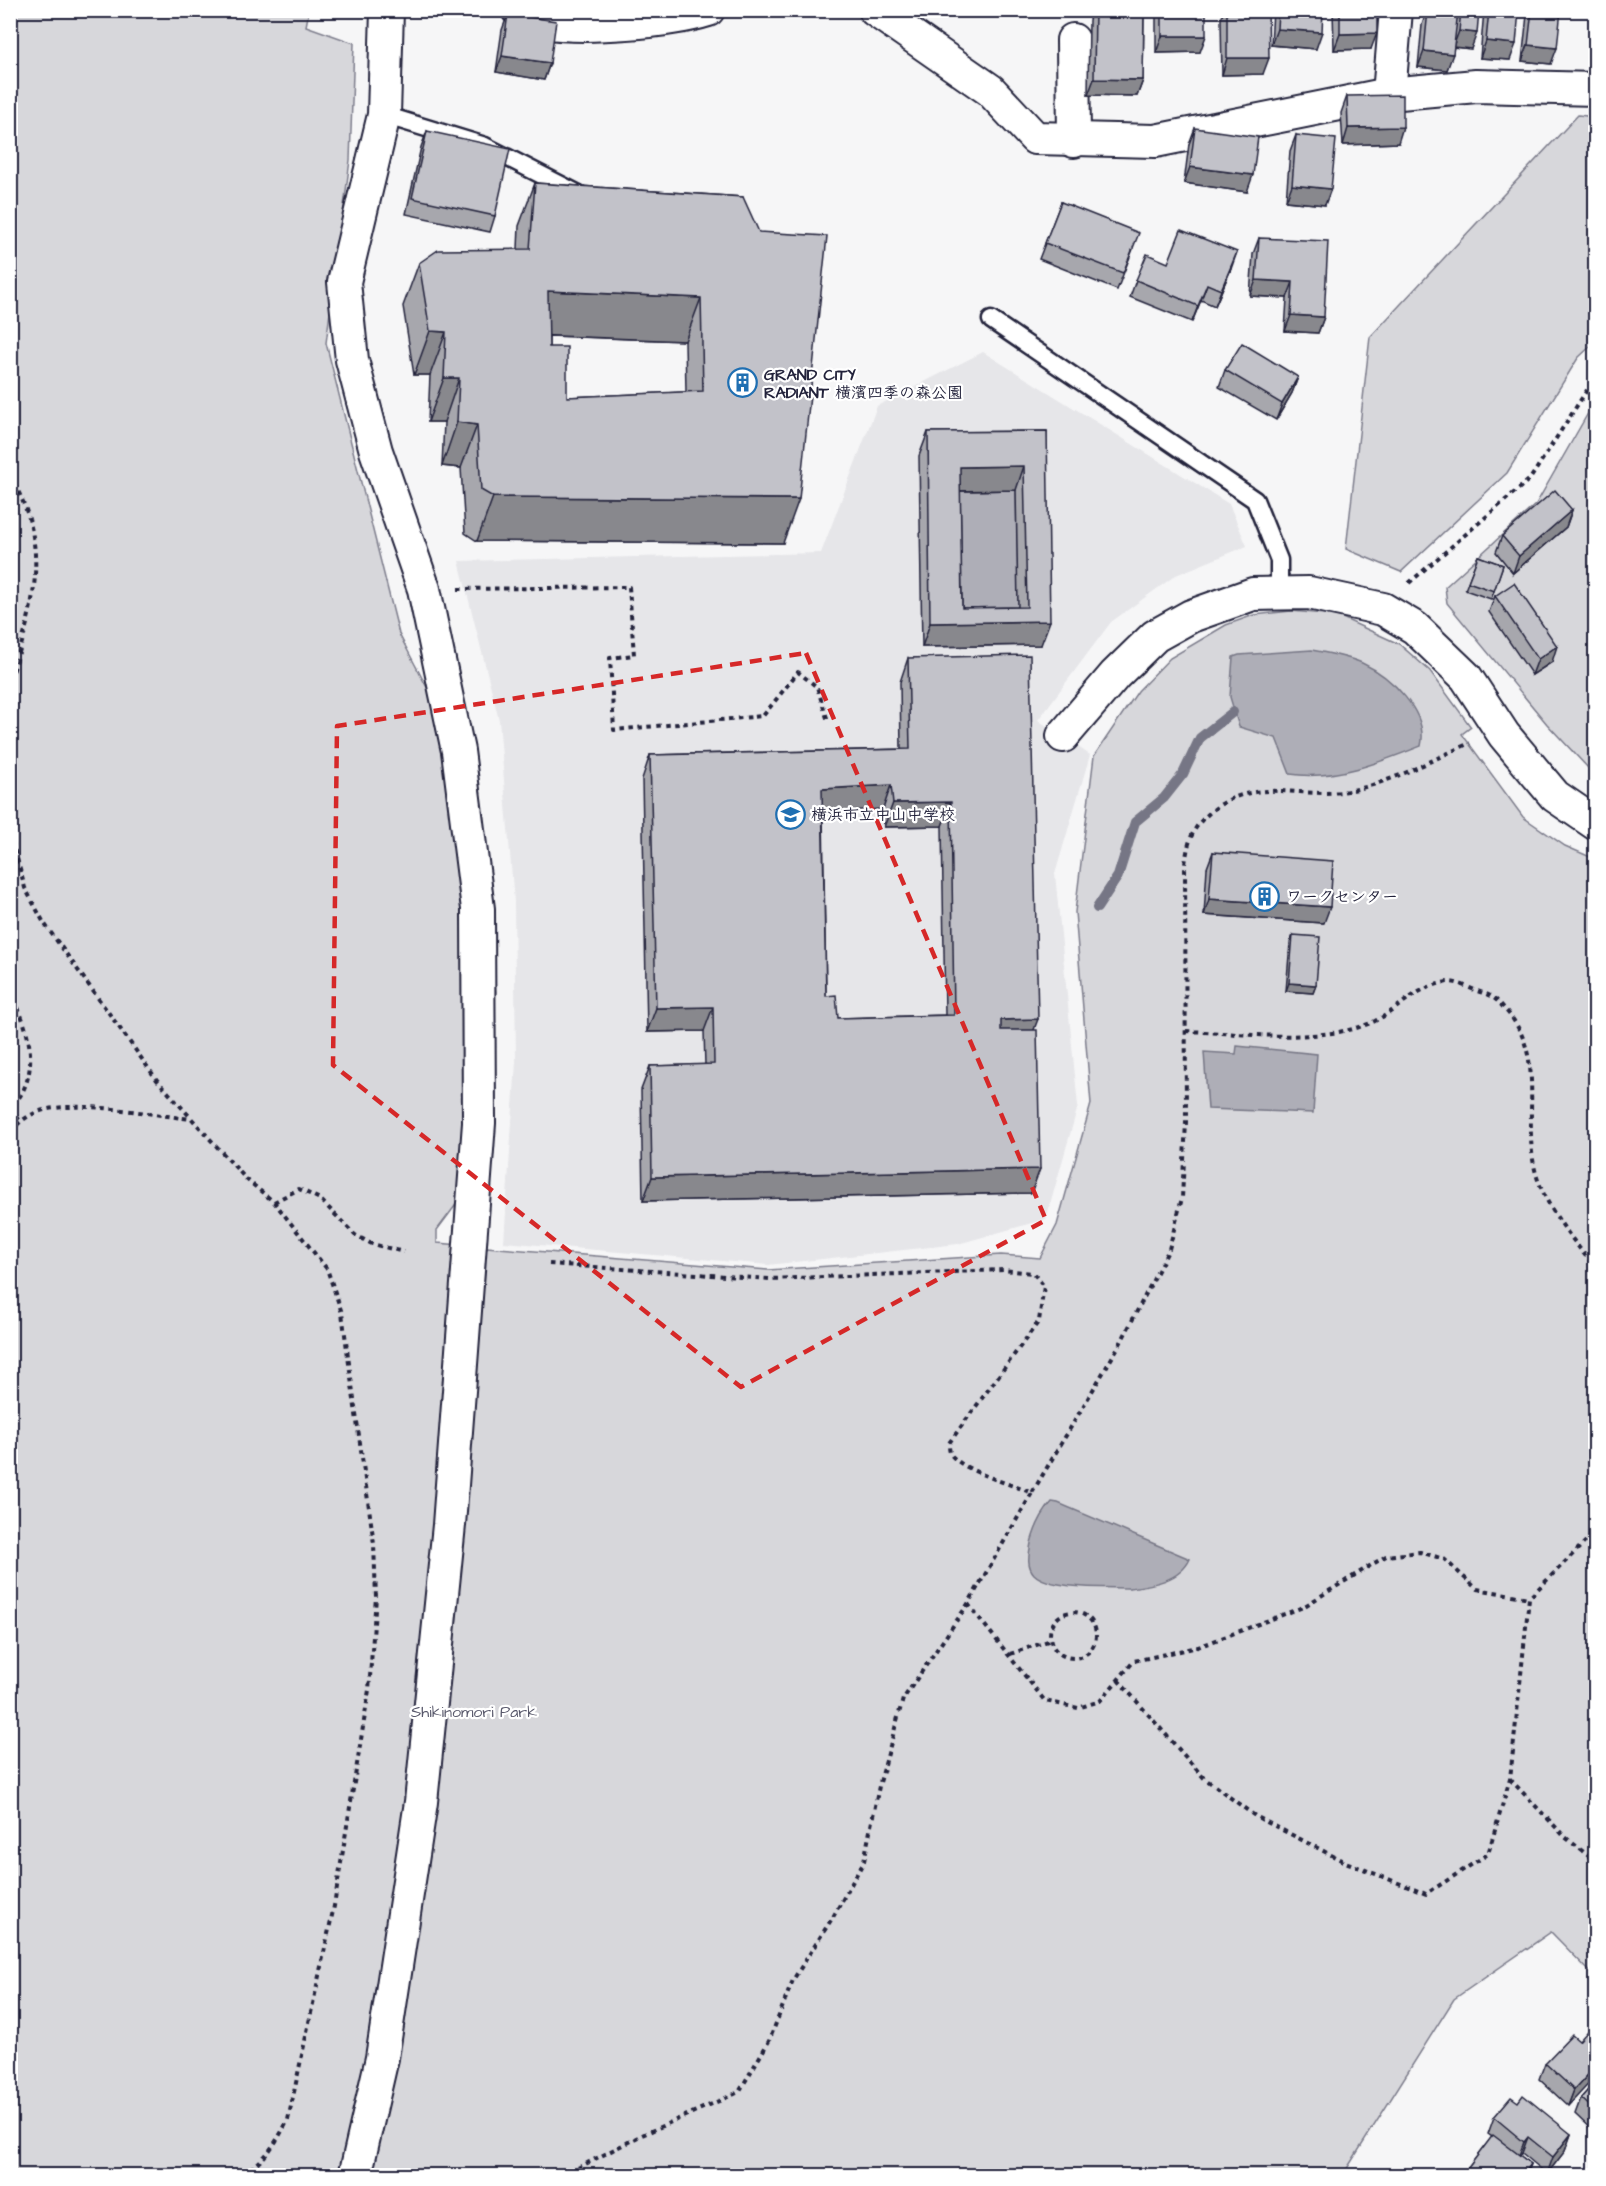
<svg xmlns="http://www.w3.org/2000/svg" width="1606" height="2186" viewBox="0 0 1606 2186" font-family="'Architects Daughter','Klee One',sans-serif">
<rect width="100%" height="100%" fill="#f6f6f7"/>
<filter id="ink" filterUnits="userSpaceOnUse"><feTurbulence type="fractalNoise" baseFrequency=".0167" numOctaves="2"/><feDisplacementMap in="SourceGraphic" scale="12" xChannelSelector="R" yChannelSelector="G"/><feConvolveMatrix kernelMatrix="1 2 1 2 8 2 1 2 1" color-interpolation-filters="sRGB"/></filter>
<g filter="url(#ink)">
<path fill="#e6e6e9" d="M983 352 1229 504 1247 546 1176 575 1111 622 1038 720 1090 755 1055 874 1078 1106 1046 1219 958 1244 768 1265 504 1242 516 1062 514 902 499 720 459 561 821 553 877 406Z"/>
<g fill="#d7d7db" stroke="#7c7c8b" stroke-width="1.5">
<path d="M11 11H309L306 26 354 43 350 160 326 343 399 634 432 697 485 871 496 992 461 1198 437 1230V1243L768 1270 1001 1255 1040 1258 1057 1225 1091 1104 1075 912 1094 756 1138 691 1170 658 1226 625 1254 615 1291 611 1336 615 1399 644 1430 671 1471 727 1462 734 1523 817 1565 846 1595 859V1977L1551 1932 1454 1999 1343 2175 11 2176Z"/>
<path d="M1578 115 1595 117V342L1578 358 1507 473 1401 572 1346 549 1370 337Z"/>
<path d="M1595 401V771L1590 770 1547 724 1447 603 1445 587 1536 504Z"/>
</g>
<g fill="#aeaeb7" stroke="#767685" stroke-width="1.5">
<path d="M1016 490 1019 631 953 632 951 491Z"/>
<path d="M1312 650C1328 653 1347 656 1362 663 1390 676 1429 712 1421 746 1381 762 1334 781 1290 774L1276 738 1239 727 1230 697 1233 657 1239 655Z"/>
<path d="M1237 1046 1317 1054 1313 1113 1208 1109 1204 1052 1236 1054Z"/>
<path d="M1052 1502 1058 1503 1190 1559C1180 1581 1152 1585 1130 1588 1108 1587 1050 1590 1034 1574 1026 1565 1029 1554 1031 1543 1035 1528 1042 1513 1052 1502Z"/>
</g>
<g fill="none" stroke-linecap="round" stroke-linejoin="round">
<path stroke="#767685" stroke-width="10" d="M1097 908 1118 876 1135 822 1164 798 1183 774 1200 738 1233 712"/>
<defs>
<g id="lane">
<path d="M384 115 485 146 579 194"/>
<path d="M991 320 1255 500 1279 560V593"/>
</g>
<g id="street">
<path d="M518 10C526 14 535 20 544 22 583 29 670 22 708 10"/>
<path d="M875 10 990 90 1035 138 1155 141 1389 94 1476 86 1596 89"/>
<path d="M1073 40 1074 141"/>
<path d="M1389 94 1396 10"/>
<path d="M1063 736 1115 675 1155 636 1191 616 1253 594 1309 593 1383 609 1415 628 1466 677 1504 735 1555 796 1596 824"/>
<path d="M355 2176 382 2058 421 1802 449 1525 479 1123 478 909 458 751 424 589 376 451 352 360 344 282 384 115 387 10"/>
</g>
</defs>
<use href="#lane" stroke="#22223b" stroke-width="21"/>
<use href="#street" stroke="#22223b" stroke-width="36"/>
<g stroke="#22223b" stroke-width="4" stroke-dasharray="4.5 4.5" stroke-linecap="butt">
<path d="M10 476C53 549 33 607 10 682"/>
<path d="M1409 583 1530 479 1596 376"/>
<path d="M458 589 629 587 634 655 610 658 614 730 763 716 798 672 817 687 828 721"/>
<path d="M10 833 25 888 44 923 157 1080 246 1179 274 1202 327 1269 342 1313 374 1544 376 1597 369 1690 334 1906 288 2120C276 2143 262 2167 236 2176"/>
<path d="M10 991C30 1029 43 1075 10 1109"/>
<path d="M1186 1031C1241 1033 1325 1045 1375 1021 1403 1007 1411 989 1447 982 1456 981 1469 988 1477 991 1495 996 1497 1000 1509 1014 1548 1063 1520 1122 1537 1177 1548 1211 1574 1241 1596 1269"/>
<path d="M11 1109 21 1122"/>
<path d="M10 1131C17 1125 24 1118 33 1114 67 1097 152 1115 191 1119"/>
<path d="M274 1202 299 1189 320 1199 355 1235 372 1244 404 1252"/>
<path d="M549 1264 770 1279 1003 1270 1033 1273 1044 1286 1039 1321 949 1443C949 1448 949 1452 952 1456 968 1473 1011 1484 1032 1493L1120 1344 1169 1249 1182 1198 1186 1122 1185 864C1189 838 1192 827 1213 810 1253 778 1295 797 1341 792 1386 786 1429 761 1470 743"/>
<path d="M968 1604 1045 1701 1078 1708 1100 1701 1134 1661 1198 1647 1303 1607 1386 1556 1420 1552 1444 1559 1477 1589 1529 1598"/>
<circle cx="1073" cy="1635" r="23"/>
<path d="M1010 1654 1051 1640"/>
<path d="M1118 1680 1204 1778 1255 1816 1343 1861 1426 1894 1488 1854 1510 1779 1529 1598 1596 1531"/>
<path d="M1510 1779 1565 1837 1596 1862"/>
<path d="M562 2176 642 2135 739 2092 769 2041 793 1980 833 1917 864 1861 879 1786 903 1699 968 1604 1032 1493"/>
</g>
<use href="#lane" stroke="#fff" stroke-width="16"/>
<use href="#street" stroke="#fff" stroke-width="32"/>
</g>
<g fill="#a7a7ad" stroke="#22223b" stroke-width="1.5" fill-rule="evenodd">
<path d="M649 10H664L662 16Z"/>
<path d="M1092 10H1144L1143 80 1137 96 1088 95 1089 20Z"/>
<path d="M1157 10H1206L1200 52 1156 53V13Z"/>
<path d="M1224 10H1268L1263 74 1222 75 1221 19Z"/>
<path d="M1273 10H1323L1316 49 1271 45Z"/>
<path d="M1333 10H1377L1371 49 1334 50Z"/>
<path d="M1427 10H1479L1471 49 1454 47 1447 70 1418 67 1422 25Z"/>
<path d="M1484 10H1519L1510 60 1480 58Z"/>
<path d="M1529 10H1561L1551 64 1522 61 1527 15Z"/>
<path d="M508 14 550 63 544 80 496 72 502 30Z"/>
<path d="M1347 96 1398 143 1343 145 1341 113Z"/>
<path d="M1195 128 1247 192 1184 183 1189 144Z"/>
<path d="M427 131 495 216 490 232 406 214 421 147Z"/>
<path d="M1296 135 1325 205 1286 201 1290 151Z"/>
<path d="M535 183 743 197 783 543 477 541 465 533 461 468 442 466 444 422H428L430 375H414L403 306 419 263 518 249 519 226ZM549 336 685 341 686 392 567 397 549 347Z"/>
<path d="M1061 202 1133 249 1117 290 1039 259Z"/>
<path d="M1259 238 1324 317 1318 333 1285 331 1287 298 1250 296 1253 254Z"/>
<path d="M1168 263 1231 269 1215 306 1201 300 1192 322 1130 297 1136 280Z"/>
<path d="M1225 370 1298 377 1292 393 1276 420 1219 387Z"/>
<path d="M1047 431 1041 645 922 647 919 456 928 432ZM1016 490 1018 607 962 608 960 491Z"/>
<path d="M1572 510 1566 527 1513 573 1496 552 1502 536Z"/>
<path d="M1478 556 1503 565 1491 599 1465 590Z"/>
<path d="M1495 596 1552 662 1532 675 1489 612Z"/>
<path d="M908 658 1034 1030 1031 1193 643 1201 641 1090 650 1066 705 1065 704 1031 647 1032 642 779 650 755 901 749 900 682ZM883 809 884 827 942 826 945 1015 838 1018 826 996 823 812Z"/>
<path d="M1213 852 1324 923 1204 915 1207 868Z"/>
<path d="M1293 935 1316 985 1313 993 1286 991 1290 943Z"/>
<path d="M1596 2037 1568 2106 1539 2079 1545 2063 1579 2041Z"/>
<path d="M1596 2081V2134L1575 2114 1581 2098Z"/>
<path d="M1518 2102 1571 2134 1565 2151 1547 2174 1522 2153 1520 2156 1531 2164 1527 2175H1465L1468 2168 1492 2137 1488 2134 1494 2117Z"/>
</g>
<g fill="#88888d" stroke="#22223b" stroke-width="1.5">
<path d="M1277 29 1322 32 1316 49 1271 45Z"/>
<path d="M1459 31 1477 33 1471 49 1453 47Z"/>
<path d="M1377 33 1371 49 1334 50 1340 34Z"/>
<path d="M1162 36H1206L1200 52 1156 53Z"/>
<path d="M1486 41 1516 44 1510 60 1480 58Z"/>
<path d="M1528 45 1557 48 1551 64 1522 61Z"/>
<path d="M1424 51 1453 54 1447 70 1418 67Z"/>
<path d="M502 56 550 63 544 80 496 72Z"/>
<path d="M1227 58H1269L1263 74 1222 75Z"/>
<path d="M1094 79 1143 80 1137 96 1088 95Z"/>
<path d="M1403 127 1398 143 1343 145 1348 128Z"/>
<path d="M1190 167 1253 175 1247 192 1184 183Z"/>
<path d="M1292 185 1331 189 1325 205 1286 201Z"/>
<path d="M1237 252 1231 269 1215 306 1221 290Z"/>
<path d="M1256 280 1293 282 1287 298 1250 296Z"/>
<path d="M1207 284 1201 300 1192 322 1198 306Z"/>
<path d="M548 291 701 298 685 341 532 335Z"/>
<path d="M1291 315 1324 317 1318 333 1285 331Z"/>
<path d="M430 331 446 332 430 375H414Z"/>
<path d="M1298 377 1292 393 1276 420 1282 404Z"/>
<path d="M444 378H459L444 422H428Z"/>
<path d="M457 422 477 425 461 468 442 466Z"/>
<path d="M1024 466 1016 490 951 491 960 467Z"/>
<path d="M493 497 799 499 783 543 477 541Z"/>
<path d="M1572 510 1566 527 1513 573 1519 556Z"/>
<path d="M1050 621 1041 645 922 647 930 623Z"/>
<path d="M1557 646 1552 662 1532 675 1538 659Z"/>
<path d="M891 785 883 809 813 813 822 789Z"/>
<path d="M951 802 942 826 884 827 893 803Z"/>
<path d="M1209 899 1330 907 1324 923 1204 915Z"/>
<path d="M1289 983 1316 985 1313 993 1286 991Z"/>
<path d="M713 1007 704 1031 647 1032 656 1008Z"/>
<path d="M1038 1019 1029 1043 992 1044 1001 1020Z"/>
<path d="M1040 1169 1031 1193 643 1201 652 1177Z"/>
<path d="M1596 2066V2076L1568 2106 1574 2090Z"/>
<path d="M1571 2134 1565 2151 1547 2174 1553 2157Z"/>
<path d="M1528 2137 1522 2153 1518 2158 1524 2142Z"/>
<path d="M1531 2164 1527 2175H1523Z"/>
</g>
<g fill="#c2c2c9" stroke="#22223b" stroke-width="1.5" fill-rule="evenodd">
<path d="M1095 10H1144L1143 80 1094 79Z"/>
<rect x="1162" y="10" width="44" height="26"/>
<path d="M1227 10H1268L1269 58H1227Z"/>
<path d="M1278 10H1323L1322 32 1277 29Z"/>
<path d="M1340 10H1377V33L1340 34Z"/>
<path d="M1428 10 1458 11 1453 54 1424 51Z"/>
<path d="M1461 10H1479L1477 33 1459 31Z"/>
<path d="M1489 10H1519L1516 44 1486 41Z"/>
<path d="M1532 10H1561L1557 48 1528 45Z"/>
<path d="M508 14 556 21 550 63 502 56Z"/>
<path d="M1403 95V127L1348 128 1347 96Z"/>
<path d="M1195 128 1258 137 1253 175 1190 167Z"/>
<path d="M427 131 510 149 495 216 412 198Z"/>
<path d="M1296 135 1336 139 1331 189 1292 185Z"/>
<path d="M535 183 743 197 759 232 827 236 799 499 493 497 481 490 477 425 457 422 459 378H444L446 332 430 331 419 263 438 250 530 249ZM548 291 701 298 703 391 567 397V347H549Z"/>
<path d="M1061 202 1139 233 1123 273 1045 243Z"/>
<path d="M1181 230 1237 252 1221 290 1207 284 1198 306 1136 280 1147 254 1168 263Z"/>
<path d="M1259 238 1328 241 1324 317 1291 315 1293 282 1256 280Z"/>
<path d="M1242 343 1298 377 1282 404 1225 370Z"/>
<path d="M1047 431 1050 621 930 623 928 432ZM1024 466 1027 607 962 608 960 467Z"/>
<path d="M1555 490 1572 510 1519 556 1502 536Z"/>
<path d="M1478 556 1503 565 1494 591 1468 582Z"/>
<path d="M1514 583 1557 646 1538 659 1495 596Z"/>
<path d="M1030 655 1038 1019 1001 1020V1030H1037L1040 1169 652 1177 650 1066 714 1064 713 1007 656 1008 650 755 910 749 908 658ZM891 785 893 803 951 802 954 1015 838 1018 836 995 826 996 822 789Z"/>
<path d="M1213 852 1333 861 1330 907 1209 899Z"/>
<path d="M1293 935 1320 937 1316 985 1289 983Z"/>
<path d="M1588 2031 1596 2037V2066L1574 2090 1545 2063 1572 2035 1579 2041Z"/>
<path d="M1596 2081V2112L1581 2098Z"/>
<path d="M1523 2095 1571 2134 1553 2157 1528 2137 1524 2142 1494 2117 1511 2097 1518 2102Z"/>
<path d="M1493 2135 1531 2164 1523 2175H1478L1468 2168Z"/>
</g>
</g>
<path fill="none" stroke="#d62828" stroke-width="4.5" stroke-dasharray="12 8" stroke-linejoin="round" d="M806 653 1046 1220 741 1387 333 1065 337 726Z"/>
<defs>
<symbol id="building-ring" viewBox="-11 -11 22 22"><circle r="9.5" fill="#fff" stroke="#1f6fb2" stroke-width="1.5"/><path d="M-4-6H4V6H1V3H-1V6H-4ZM-2.5-4.3h1.7v1.8h-1.7ZM.8-4.3h1.7v1.8H.8ZM-2.5-1h1.7V.8h-1.7ZM.8-1h1.7V.8H.8Z" fill="#1f6fb2"/></symbol>
<symbol id="school-ring" viewBox="-11 -11 22 22"><circle r="9.5" fill="#fff" stroke="#1f6fb2" stroke-width="1.5"/><path d="M0-5L7-2L0 1L-7-2ZM-4 1L0 2.5L4 1V4Q0 6-4 4Z" fill="#1f6fb2"/></symbol>
</defs>
<g fill-rule="evenodd">
<use href="#building-ring" x="726" y="366" width="33" height="33"/>
<use href="#school-ring" x="774" y="798" width="33" height="33"/>
<use href="#building-ring" x="1248" y="880" width="33" height="33"/>
</g>
<g text-anchor="middle" stroke-width="4.5" stroke-linejoin="round" paint-order="stroke">
<g font-size="16" font-weight="bold" fill="#22223b" stroke="#fff" text-anchor="start">
<text x="764" y="380">GRAND CITY<tspan x="764" dy="18">RADIANT 横濱四季の森公園</tspan></text>
<text x="811" y="820">横浜市立中山中学校</text>
<text x="1286" y="902">ワークセンター</text>
</g>
<g font-size="16" fill="#58586b" stroke="#fff">
<text x="474" y="1717">Shikinomori Park</text>
</g>
</g>
<rect width="1606" height="2186" fill="none" stroke="#fff" stroke-width="36"/>
<rect x="18" y="18" width="1570" height="2150" fill="none" stroke="#22223b" stroke-width="2" filter="url(#ink)"/>
</svg>
